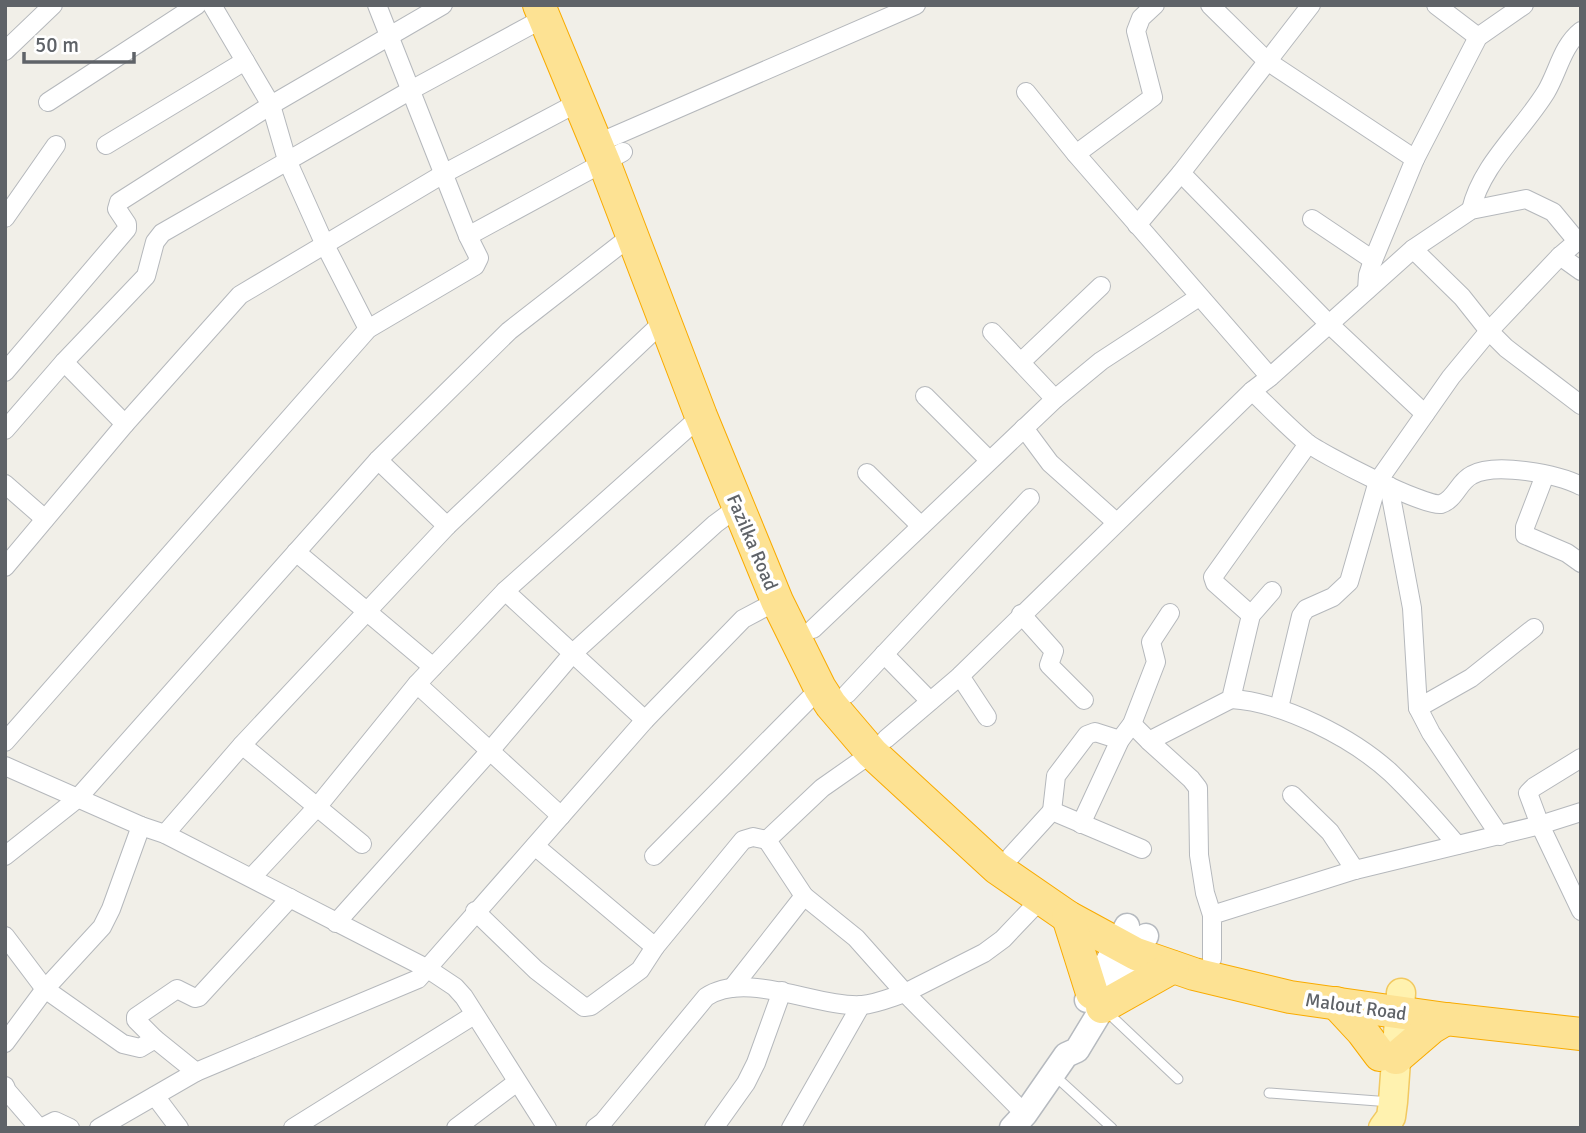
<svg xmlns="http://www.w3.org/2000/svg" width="1586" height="1133" viewBox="0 0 1586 1133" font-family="Signika,sans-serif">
<rect width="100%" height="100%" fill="#f1efe8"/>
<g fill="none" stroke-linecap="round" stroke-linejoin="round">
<defs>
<g id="lane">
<path d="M1106 1011 1178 1079"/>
<path d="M1054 1075 1112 1128"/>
<path d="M1269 1093 1391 1102"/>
</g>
<g id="street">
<path d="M212 5 271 105 287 160 325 245 368 329"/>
<path d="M377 5 468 236"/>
<path d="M1210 5 1267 61 1415 159"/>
<path d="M1311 5 1181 173 1328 323 1425 414"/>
<path d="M1436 5 1478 37"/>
<path d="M5 51 53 5"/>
<path d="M1026 92 1076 154 1270 377"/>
<path d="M48 102 197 5"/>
<path d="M596 144 916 5"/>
<path d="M106 145 245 61"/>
<path d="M1076 154 1153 97 1136 31 1141 18 1155 5"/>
<path d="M1471 210C1481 165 1522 131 1546 92 1558 72 1562 46 1581 31"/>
<path d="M5 218 56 145"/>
<path d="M1312 219 1373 260"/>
<path d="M1137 225 1181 173"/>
<path d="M1413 249 1462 297 1489 331 1506 348 1581 405"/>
<path d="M1560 256 1581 271"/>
<path d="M1367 290 1368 275 1372 263 1415 159 1478 37 1524 5"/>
<path d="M992 332 1055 399"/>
<path d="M64 362 125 424"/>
<path d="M1021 362 1101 286"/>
<path d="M5 372 127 229V224L117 209 119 202 271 105 443 5"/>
<path d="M1252 391C1270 408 1287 426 1306 442 1321 454 1426 508 1441 504 1455 500 1459 481 1472 475 1495 462 1558 474 1581 486"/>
<path d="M925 396 989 460"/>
<path d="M1024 428 1050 463 1116 522"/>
<path d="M5 430 64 362 146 276 155 242 162 233 411 90 544 18"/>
<path d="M378 460 447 526"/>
<path d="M867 473 921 526"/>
<path d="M1545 475 1525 527V535L1567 553 1581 563"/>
<path d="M5 484 45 519"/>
<path d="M1389 486 1412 608 1418 708 1431 733 1500 836"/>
<path d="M296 552 433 667"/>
<path d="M5 567 125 424 240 295 445 173 579 102"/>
<path d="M505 591 645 720"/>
<path d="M1021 614 1054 651 1049 665 1084 700"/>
<path d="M1251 615 1215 583 1213 577 1308 444"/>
<path d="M813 629 1055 399 1101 361 1199 297"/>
<path d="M884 654 930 701"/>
<path d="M960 676 987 717"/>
<path d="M417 684 561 816"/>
<path d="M847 694 1030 498"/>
<path d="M1231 699C1283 702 1353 738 1391 773 1415 796 1436 820 1457 845"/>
<path d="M1279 708 1301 616 1306 609 1333 597 1349 582 1378 481 1451 377 1489 331 1560 256 1581 238"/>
<path d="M1418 708 1471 678 1534 628"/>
<path d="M1132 724 1149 741 1231 699 1251 615 1272 591"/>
<path d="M886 739 960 676 1252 391 1270 377 1413 249 1471 210 1526 199 1553 212 1577 241"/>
<path d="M1149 741 1191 779 1198 788 1199 855 1205 893 1212 915"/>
<path d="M5 742 368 329 475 266 479 258 468 236 623 152"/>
<path d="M242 745 362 844"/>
<path d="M1581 758 1534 787 1528 793 1540 825 1581 911"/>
<path d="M5 766 141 826 165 834 428 969 455 987 464 997 547 1128"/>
<path d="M1292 795 1330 832 1355 870"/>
<path d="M1052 811 1056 776 1087 735 1095 732 1120 740"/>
<path d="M1081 824 1120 740 1132 724 1156 662 1151 642 1170 613"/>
<path d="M165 834 242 745 447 526 664 321"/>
<path d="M535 846 655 947 743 840 753 837 767 840"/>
<path d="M5 856 77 799 378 460 509 331 631 236"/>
<path d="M654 856 820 688"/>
<path d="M1011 856 1052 811 1142 849"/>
<path d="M252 877 318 806 417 684 505 591 701 416"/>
<path d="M804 896 856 938 905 993 984 953 1003 939 1040 900"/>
<path d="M475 911 536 970 584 1007 591 1006 640 970 655 947"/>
<path d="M336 923 489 752 573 653 715 524 738 507"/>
<path d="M5 936 45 989 123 1044 140 1048 155 1039 196 1072"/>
<path d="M1212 959V915L1355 870 1540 825 1581 812"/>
<path d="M732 988 804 896 767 840 822 788 872 753"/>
<path d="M155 1039 136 1020V1017L177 989 195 998 199 997 290 898"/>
<path d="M5 1043 45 989 102 927 111 909 141 826"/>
<path d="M5 1086 7 1091 39 1128"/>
<path d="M155 1096 179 1128"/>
<path d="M41 1128 55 1121 70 1128"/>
<path d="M99 1128 196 1072 418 979 645 720 743 619 777 601"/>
<path d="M293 1128 474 1015"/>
<path d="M456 1128 517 1082"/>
<path d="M595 1128 603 1122 706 997C746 970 818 1008 862 1005 876 1004 892 997 905 993L1025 1114"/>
<path d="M714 1128 746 1083 756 1063 782 991"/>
<path d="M791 1128 861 1005"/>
</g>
<g id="secondary">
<path d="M1087 1000 1127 926"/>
<path d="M1012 1128 1025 1114 1066 1055 1077 1050 1146 936"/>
</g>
<path id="primary" d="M1383 1128 1391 1117 1393 1102 1401 993"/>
<g id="highway">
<path d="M539 5 604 162 701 416 777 601 820 688 831 705 872 753 997 868 1068 917 1136 954 1194 974 1290 997 1446 1019 1581 1034"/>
<path d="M1068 917 1092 993"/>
<path d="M1336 1003 1362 1031 1380 1055"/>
<path d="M1102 1007 1173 967"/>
<path d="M1396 1058 1431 1028 1446 1019"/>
</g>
</defs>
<use href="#lane" stroke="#b5b8bc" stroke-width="11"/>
<use href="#street" stroke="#b5b8bc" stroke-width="20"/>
<use href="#secondary" stroke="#b6babf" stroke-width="27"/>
<use href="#primary" stroke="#f2c960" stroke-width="31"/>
<use href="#highway" stroke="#f9ab00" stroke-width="34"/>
<use href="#lane" stroke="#fff" stroke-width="9"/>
<use href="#street" stroke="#fff" stroke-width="18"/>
<use href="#secondary" stroke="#fff" stroke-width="24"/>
<use href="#primary" stroke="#fff2af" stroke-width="28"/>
<use href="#highway" stroke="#fde293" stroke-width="32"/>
</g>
<g text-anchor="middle" stroke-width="7" stroke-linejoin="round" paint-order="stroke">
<g font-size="19" fill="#5f6368" stroke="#fff">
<text transform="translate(753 542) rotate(67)" y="7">Fazilka Road</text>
<text transform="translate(1356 1006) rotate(8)" y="7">Malout Road</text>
</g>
</g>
<rect width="1586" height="1133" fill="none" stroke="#5f6368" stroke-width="14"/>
<path d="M24 52v10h110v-10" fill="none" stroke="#5f6368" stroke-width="3.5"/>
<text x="35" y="52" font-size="21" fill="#5f6368" stroke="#ffffff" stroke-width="5" paint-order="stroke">50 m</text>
</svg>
